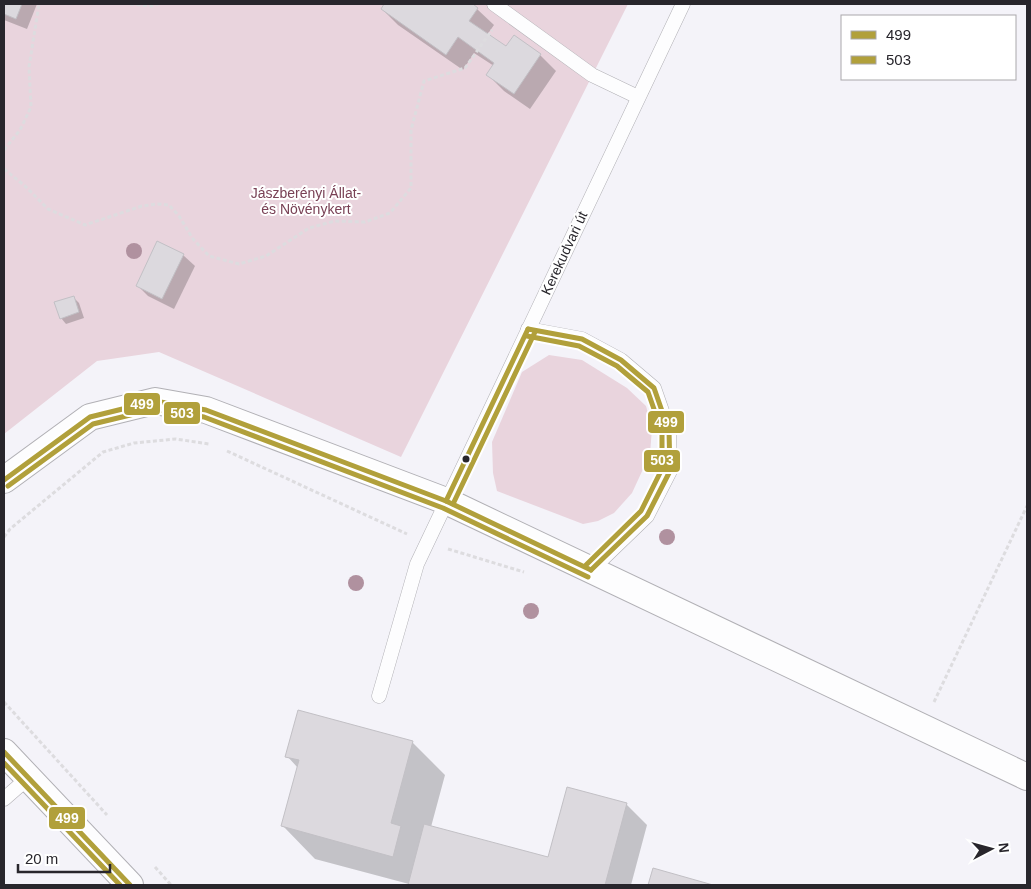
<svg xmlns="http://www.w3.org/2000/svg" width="1031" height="889" viewBox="0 0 1031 889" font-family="Helvetica,sans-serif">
<rect width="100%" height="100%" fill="#f4f3f9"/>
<g fill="#e9d4dd">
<path d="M4 4H628L401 457 159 352 97 361 4 434Z"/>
<path d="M549 355 582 360 627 388 646 406 652 428 650 454 632 493 614 513 598 521 583 524 497 491 493 473 492 442 522 372Z"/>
</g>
<g fill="#0003">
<path d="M4 4H37L27 29 4 20Z"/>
<path d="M386 4H471L477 9 494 25 487 35 506 48 540 55 556 71 530 109 504 91 488 75 494 66 474 53 463 70 398 25 382 9Z"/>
<path d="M183 255 195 266 174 309 148 296 137 285Z"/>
<path d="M73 297 79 303 84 318 66 324 61 318Z"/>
<path d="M412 742 445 775 431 827 549 858 626 804 647 825 631 885H409V884L315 859 283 826 298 768 287 756Z"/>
<path d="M653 870 708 885H649Z"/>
</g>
<g fill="#dcd9de" stroke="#c2c0c5">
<path d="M4 4H22L16 19 4 14Z"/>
<path d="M384 4H473L478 8 469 21 506 46 514 35 541 54 514 94 486 75 494 63 458 37 446 55 381 9Z"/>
<path d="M157 241 184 254 162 299 136 286Z"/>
<path d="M74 296 79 312 60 319 54 302Z"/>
<path d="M298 710 413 741 391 823 401 826 393 857 281 826 299 760 285 757Z"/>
<path d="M567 787 627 803 605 885H408L424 824 548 857Z"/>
<path d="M653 868 713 885H648Z"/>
</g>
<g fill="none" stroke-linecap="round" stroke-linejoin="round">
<defs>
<g id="lane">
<path d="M494 4 592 75 638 97"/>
<path d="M528 329 582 339 621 360 654 388 669 431 670 471 647 516 591 570"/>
<path d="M379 696 417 564 683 4"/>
<path d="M4 799 28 778"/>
</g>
<g id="street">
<path d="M4 480 90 417 155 401 206 410 446 501 1027 777"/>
<path d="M4 752 130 885"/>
</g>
</defs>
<use href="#lane" stroke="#b1b0b5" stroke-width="15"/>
<use href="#street" stroke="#b1b0b5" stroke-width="28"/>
<g stroke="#dddcdf" stroke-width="3" stroke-dasharray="4 2.5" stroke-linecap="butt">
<path d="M130 4 151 6 158 4"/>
<path d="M4 150 20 130 31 107 29 67 39 4"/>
<path d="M4 169 25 186 48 209 85 225 142 206 157 204 169 205 179 216 193 239 209 256 239 264 266 256 309 228 335 221 365 222 390 213 411 188V130L424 81 465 68 492 30"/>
<path d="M227 451 407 534"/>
<path d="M4 537 10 529 103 452 134 443 176 439 209 444"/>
<path d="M448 549 524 572"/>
<path d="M4 702 107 815"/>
<path d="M934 702 1027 506"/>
<path d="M155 867 171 885"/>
</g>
<use href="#lane" stroke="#fdfdfe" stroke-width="14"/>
<use href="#street" stroke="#fdfdfe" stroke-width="26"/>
<defs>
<g id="bus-1">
<path d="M528 329 582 339 621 360 654 388 669 431 670 471 647 516 591 570"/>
<path d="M4 480 90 417 155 401 206 410 446 501 591 570"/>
<path d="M446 501 528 329"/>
<path d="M4 752 130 885"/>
</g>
<g id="bus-2">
<path d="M527 336 579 346 617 366 648 392 662 432V469L641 511 586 565"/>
<path d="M8 486 93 424 155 409 204 417 443 508 588 577"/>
<path d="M453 504 535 332"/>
<path d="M4 763 120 885"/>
</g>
</defs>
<use href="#bus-1" stroke="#fff" stroke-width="9"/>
<use href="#bus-2" stroke="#fff" stroke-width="9"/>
<use href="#bus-1" stroke="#b1a03b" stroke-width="5"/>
<use href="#bus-2" stroke="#b1a03b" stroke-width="5"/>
</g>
<g fill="#b0919f">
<circle cx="134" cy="251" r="8"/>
<circle cx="667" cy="537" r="8"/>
<circle cx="356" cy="583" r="8"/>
<circle cx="531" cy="611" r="8"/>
</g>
<circle fill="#28262c" stroke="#fff" stroke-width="2" cx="466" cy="459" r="4.5"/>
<g text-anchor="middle" stroke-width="4" stroke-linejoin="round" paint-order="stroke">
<g font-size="14" fill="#794155" stroke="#fff">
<text x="306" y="198">Jászberényi Állat-<tspan x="306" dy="16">és Növénykert</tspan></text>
</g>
<g font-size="14" fill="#28262c" stroke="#fff">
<text transform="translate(564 253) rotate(-65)" y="5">Kerekudvari út</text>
</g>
</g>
<g stroke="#fff" stroke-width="2">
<rect x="123" y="392" width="38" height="24" rx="5" fill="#b1a03b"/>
<rect x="163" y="401" width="38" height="24" rx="5" fill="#b1a03b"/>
<rect x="647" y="410" width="38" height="24" rx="5" fill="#b1a03b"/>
<rect x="643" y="449" width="38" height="24" rx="5" fill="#b1a03b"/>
<rect x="48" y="806" width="38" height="24" rx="5" fill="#b1a03b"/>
</g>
<g font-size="14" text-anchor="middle" font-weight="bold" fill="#fff">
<text x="142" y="409">499</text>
<text x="182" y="418">503</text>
<text x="666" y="427">499</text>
<text x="662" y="465">503</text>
<text x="67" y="823">499</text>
</g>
<rect width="1031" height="889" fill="none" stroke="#28262c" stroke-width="10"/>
<rect x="841" y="15" width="175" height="65" fill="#ffffff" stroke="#a9a8ab"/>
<rect x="851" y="31" width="25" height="8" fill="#b1a03b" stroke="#a9a8ab"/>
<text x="886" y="40" font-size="15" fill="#28262c">499</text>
<rect x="851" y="56" width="25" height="8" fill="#b1a03b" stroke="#a9a8ab"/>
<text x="886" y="65" font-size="15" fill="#28262c">503</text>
<g transform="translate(991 849) rotate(84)" stroke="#ffffff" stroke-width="4" paint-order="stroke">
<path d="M0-4L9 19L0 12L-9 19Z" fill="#28262c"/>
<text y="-8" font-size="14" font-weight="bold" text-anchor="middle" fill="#28262c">N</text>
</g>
<path d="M18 864v8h92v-8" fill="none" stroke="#28262c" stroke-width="2.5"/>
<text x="25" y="864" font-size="15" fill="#28262c" stroke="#ffffff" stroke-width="4" paint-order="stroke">20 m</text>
</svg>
